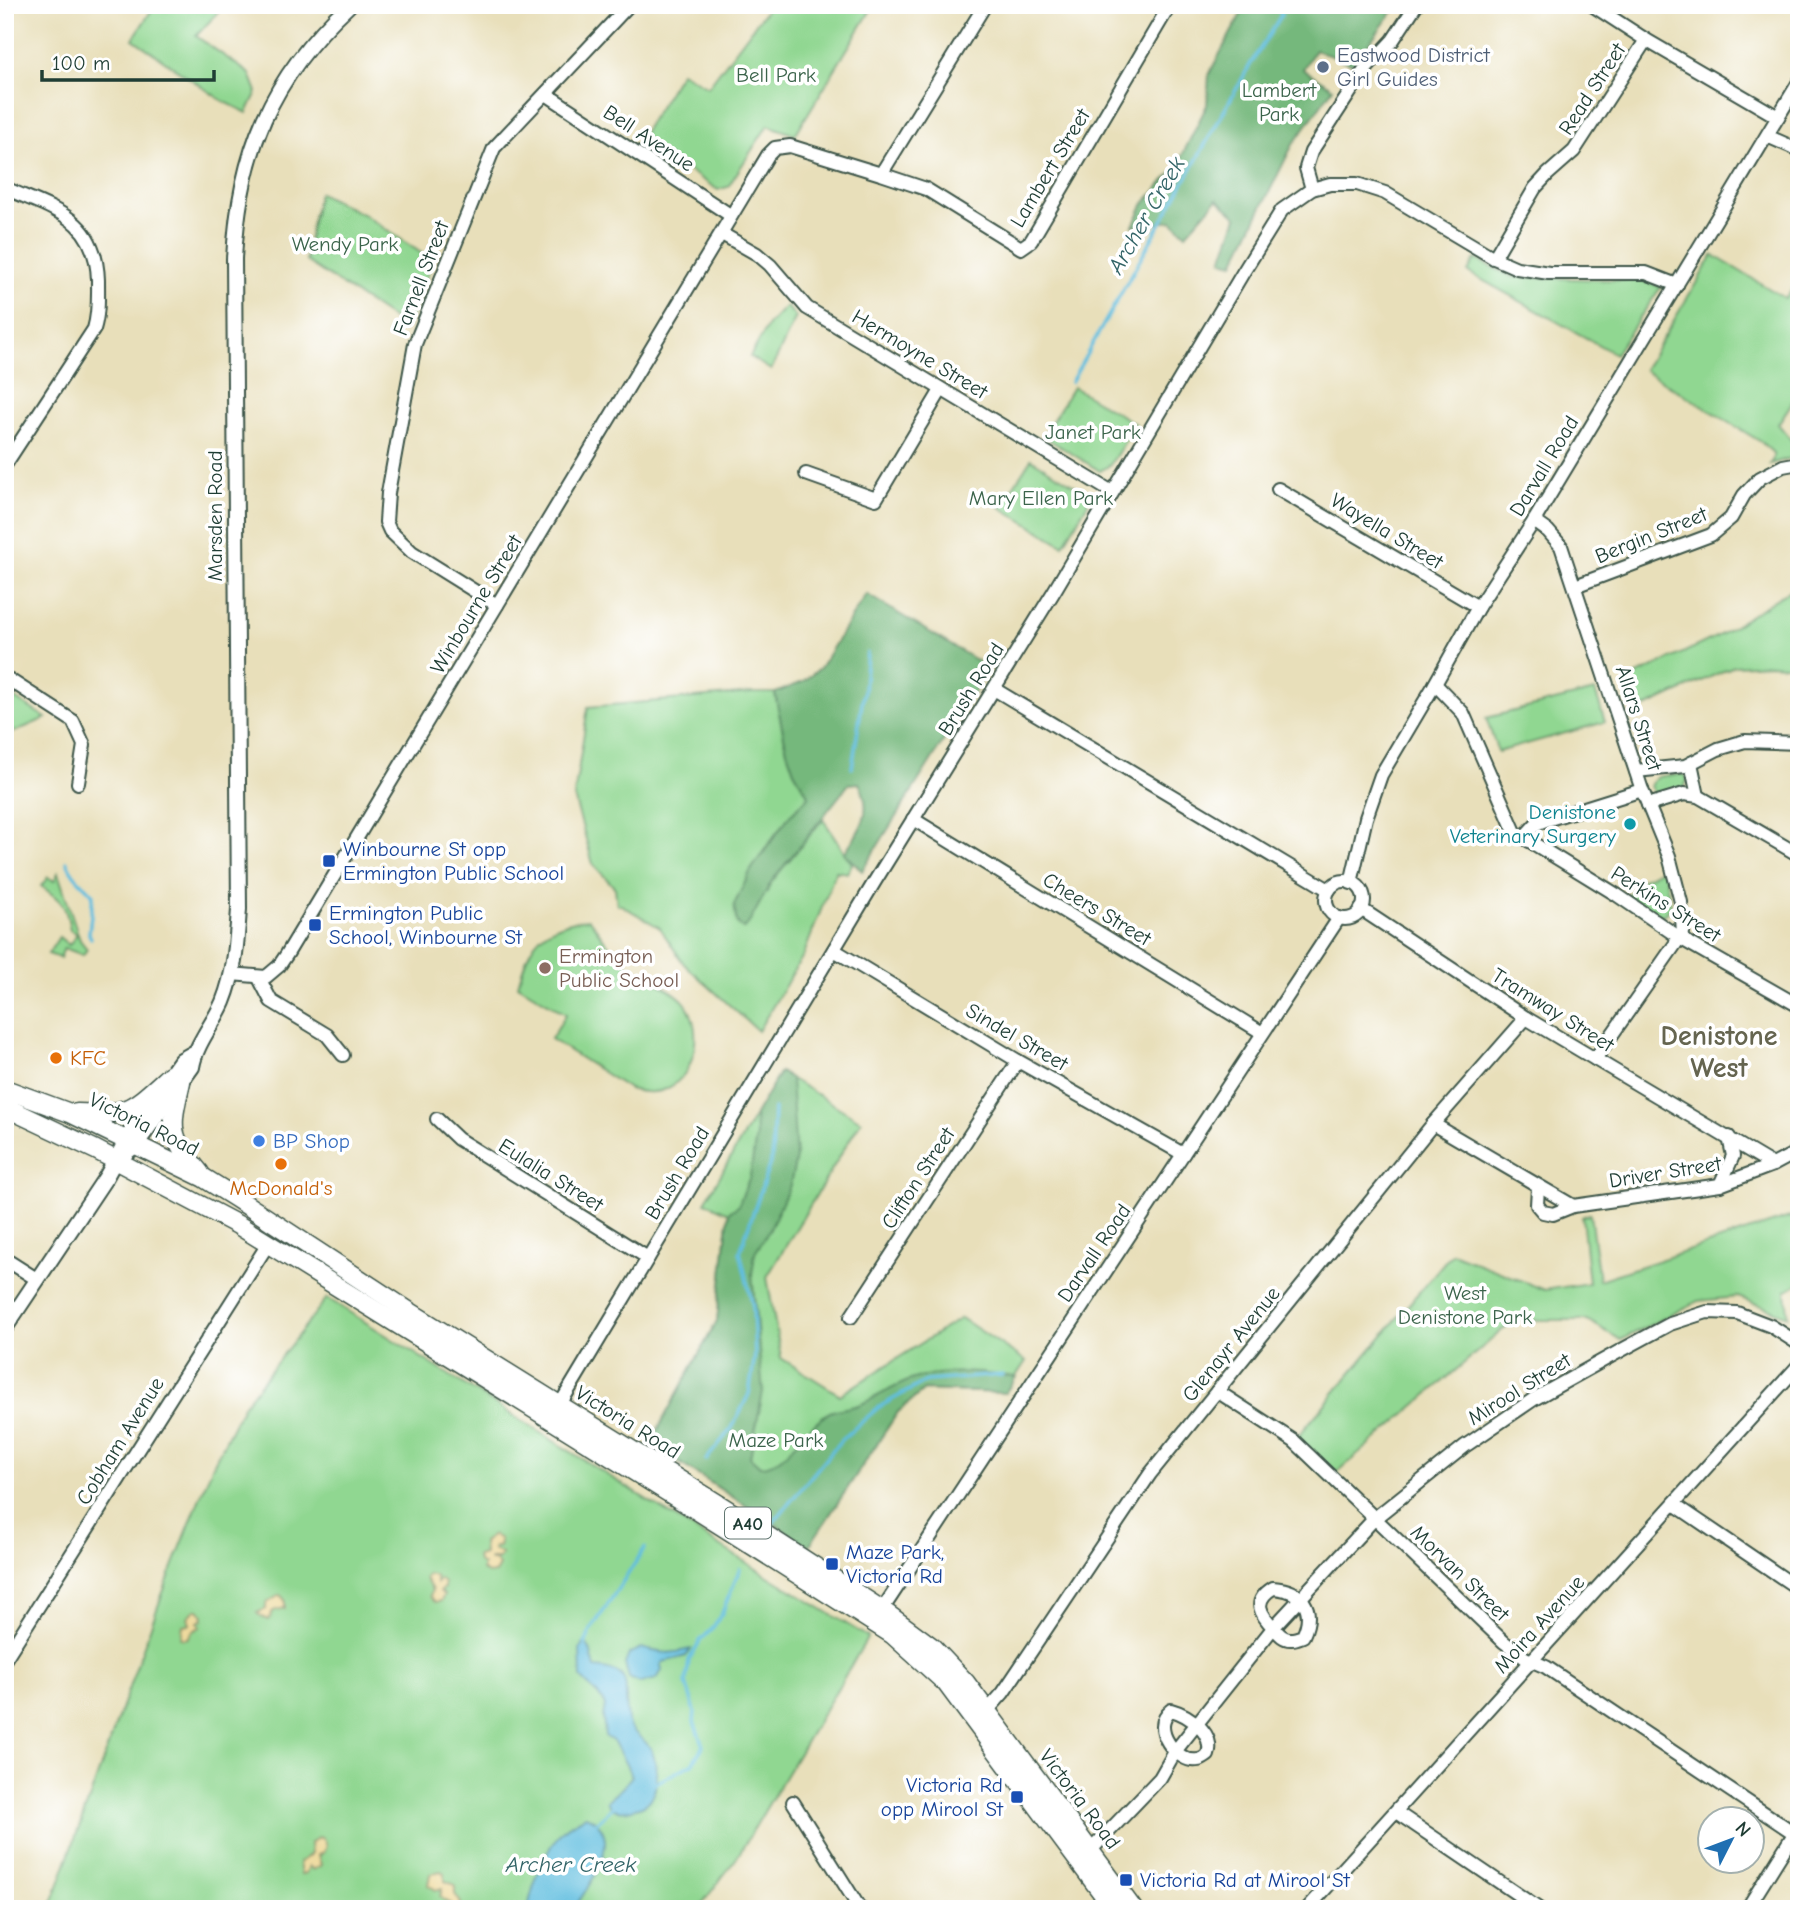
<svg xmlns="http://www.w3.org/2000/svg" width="1804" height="1914" viewBox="0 0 1804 1914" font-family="'Comic Neue',sans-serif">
<rect width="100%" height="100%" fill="#fff"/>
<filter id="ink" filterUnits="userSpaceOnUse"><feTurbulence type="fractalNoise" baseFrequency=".0143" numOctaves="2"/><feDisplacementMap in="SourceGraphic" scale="14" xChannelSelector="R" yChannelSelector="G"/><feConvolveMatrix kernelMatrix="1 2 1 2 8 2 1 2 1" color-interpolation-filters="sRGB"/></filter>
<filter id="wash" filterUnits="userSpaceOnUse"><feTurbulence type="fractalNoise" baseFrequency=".00686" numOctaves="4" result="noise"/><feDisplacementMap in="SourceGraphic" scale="28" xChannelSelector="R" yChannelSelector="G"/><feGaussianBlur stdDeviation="1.57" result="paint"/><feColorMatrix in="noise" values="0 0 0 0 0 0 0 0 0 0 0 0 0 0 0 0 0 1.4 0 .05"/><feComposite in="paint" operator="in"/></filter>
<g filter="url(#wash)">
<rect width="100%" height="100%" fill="#e8dfba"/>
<g fill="#90d791" stroke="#588a62" stroke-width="2">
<path d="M155 5 223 7 196 36 250 74 257 92 247 113 221 100 133 39Z"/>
<path d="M770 5H874L795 135 768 125 728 187 718 190 640 138 681 72 708 87Z"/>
<path d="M319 193 363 214 433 261 407 328 306 261 311 226Z"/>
<path d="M1713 255 1785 298 1799 280V392L1778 424 1799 449V456L1770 464 1773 459V453L1761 442 1644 370Z"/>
<path d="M1475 259 1513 277 1645 281 1661 287 1615 354 1468 272Z"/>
<path d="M786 306 796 317 771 370 750 357 768 325Z"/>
<path d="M1073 387 1136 424 1110 465 1100 471 1043 436Z"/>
<path d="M1031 459 1086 492 1088 503 1063 545 1000 507Z"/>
<path d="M1799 584V666L1771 664 1734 666 1635 712 1625 681 1722 634Z"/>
<path d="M1595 691 1605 722 1498 752 1486 718Z"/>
<path d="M5 692 46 718 5 736Z"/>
<path d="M753 693H775L787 751 794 771 809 796C782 823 757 855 742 891L766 894 772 881 823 819 852 864 847 873 836 871 804 954 758 1031 684 964 660 928 621 905H617L615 888 593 864 574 797 588 707Z"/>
<path d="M1683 774 1688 779 1684 788 1659 796 1655 795 1650 786C1654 772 1670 777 1683 774Z"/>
<path d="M1663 868 1671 904 1667 913 1660 916 1626 896 1643 879Z"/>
<path d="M58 873 80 940 87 949 83 955 64 948 60 958 48 954 59 937 69 945 77 934 70 930C66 904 62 901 41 886L48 877 54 881Z"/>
<path d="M589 919C599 932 610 950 623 961 637 974 676 989 686 1004 703 1030 697 1075 666 1089 655 1094 640 1092 629 1089L551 1039 566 1014 518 985C530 941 541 924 589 919Z"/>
<path d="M780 1072 861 1121 767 1277 781 1358 840 1395 961 1318 1026 1361 1005 1393 924 1390 898 1412 809 1546 650 1444 717 1321 729 1213 705 1202Z"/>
<path d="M1590 1214 1599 1280 1799 1214V1283L1786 1291 1788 1316 1738 1297 1698 1301 1621 1340 1587 1320H1514L1332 1477 1294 1441 1452 1253 1545 1290 1589 1283 1582 1217Z"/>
<path d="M327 1298 755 1568 868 1637 736 1859 698 1909H50L162 1595 212 1467 243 1406Z"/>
</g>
<g fill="#74b87b" stroke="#4a7a58" stroke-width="2">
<path d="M1246 5H1398L1353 64 1315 50 1303 69 1333 88 1292 146 1234 263 1222 260 1237 217 1217 199 1186 234 1172 221 1133 226 1143 205 1176 168 1207 105 1209 74Z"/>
<path d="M866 594 989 668 862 871 844 853C861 829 874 812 859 783L849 784 772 881 749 923 743 929 737 923 734 905 751 870 790 815 809 796 794 771 787 751 775 693 803 682 820 668Z"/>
<path d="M780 1072 791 1078 796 1158 790 1185 770 1229 755 1253 752 1274 763 1392 750 1457 760 1466C785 1467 806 1424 830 1412 840 1408 852 1408 861 1404 881 1396 899 1382 920 1377 952 1369 984 1373 1016 1377L1005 1393 924 1390 898 1412 809 1546 650 1444 717 1321 729 1212 738 1206 750 1176 756 1136 755 1115Z"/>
</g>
<g fill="#eeda9e" stroke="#868c69" stroke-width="2">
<path d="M493 1535 500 1539 499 1547H494L493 1549 501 1554 499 1559H490L491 1561H496L499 1566 495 1573 487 1574 482 1570 483 1565 478 1562 477 1556 484 1554 483 1542Z"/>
<path d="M428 1574 436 1576V1583L440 1579 444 1583V1588L440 1591 444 1595 441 1601 435 1602 430 1596 432 1590 425 1578Z"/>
<path d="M280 1595 285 1600V1608L273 1611 269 1620 263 1618 257 1613 266 1609V1603Z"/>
<path d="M195 1610H198L203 1615 202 1620 198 1622 200 1627 193 1631 188 1638 183 1639 181 1637 183 1625 190 1624 188 1617Z"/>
<path d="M319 1837 323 1839 326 1846 323 1853 318 1855 321 1865 313 1870 309 1866 306 1873 301 1874 299 1863 311 1854 310 1843Z"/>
<path d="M440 1871 445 1873V1881L455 1885V1894L461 1903 459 1909H450L451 1904 440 1897 442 1888 436 1890 428 1885 430 1874Z"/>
</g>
<g fill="#60bedf" stroke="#407e8a" stroke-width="2">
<path d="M585 1642 590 1649 595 1668C634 1672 623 1680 627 1711 628 1716 627 1723 630 1727 636 1736 648 1741 652 1751 657 1765 660 1793 647 1803 644 1806 636 1808 632 1809 625 1811 617 1811 611 1808L607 1801 623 1787 632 1776 614 1742 605 1736 603 1717 605 1705 598 1695 581 1678 580 1649Z"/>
<path d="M641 1648C663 1654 670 1654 691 1649L686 1656 663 1662 661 1665 662 1670 657 1679 640 1683 629 1678 625 1664 629 1654Z"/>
<path d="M586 1816C628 1834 590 1883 574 1909H528C532 1886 546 1848 562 1831 569 1825 578 1820 586 1816Z"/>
</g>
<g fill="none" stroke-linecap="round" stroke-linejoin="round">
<g stroke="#60bedf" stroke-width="3.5">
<path d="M1071 382 1250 65 1282 14 1278 10 1280 5"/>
<path d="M852 768 864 690 867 653"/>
<path d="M67 862C73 878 82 882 93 895L89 934 91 938"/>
<path d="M706 1460 732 1428 749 1394 755 1355 753 1307 740 1252 772 1157 774 1109"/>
<path d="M772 1524 841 1440 879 1407 926 1381 1003 1375"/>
<path d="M585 1644 591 1630 645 1548"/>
<path d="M652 1785 692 1764 703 1746 694 1722 695 1711 686 1683 689 1660 700 1641 712 1629 722 1613 740 1569"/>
<path d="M595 1824 613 1807"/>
</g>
</g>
</g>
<g filter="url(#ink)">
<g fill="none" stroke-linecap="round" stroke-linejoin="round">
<defs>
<g id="minor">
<path d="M1592 5 1646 40 1778 117"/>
<path d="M546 94 730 215"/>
<path d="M1767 136 1799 150"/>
<path d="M881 174 926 189 1021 248 1031 241 1170 5"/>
<path d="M5 188C54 210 96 217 98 280 98 296 99 313 94 329L5 465"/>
<path d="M1312 189 1306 168 1311 152 1364 71 1393 40 1416 5"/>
<path d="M722 234 757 254 770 265 807 308 1112 492"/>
<path d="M1494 258 1535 188 1548 174 1574 151 1646 40"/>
<path d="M806 474 876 499 941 390"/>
<path d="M1278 489 1478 607"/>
<path d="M1534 521 1548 531 1561 546 1642 790 1669 856 1681 902 1683 933 1595 1059"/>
<path d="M1575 586 1711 535 1731 518 1744 495 1760 478 1783 466 1799 463"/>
<path d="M497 605 412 552 390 531 386 522 388 493 415 344 494 148 629 5"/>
<path d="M5 677 73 721 84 745 78 783"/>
<path d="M1435 684 1463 713 1515 832 1617 895 1680 938 1799 1006"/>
<path d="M994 689 1329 890"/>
<path d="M1691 763 1698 796"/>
<path d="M1636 771 1685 766 1718 749 1745 741 1799 743"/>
<path d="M1648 805 1684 794 1698 796 1799 855"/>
<path d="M913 819 1261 1032"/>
<path d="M1523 838 1536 824 1543 821 1642 790"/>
<circle cx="1345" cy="900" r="19"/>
<path d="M1351 883 1366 818 1381 775 1435 684 1478 607 1534 521 1799 82"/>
<path d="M1361 909 1526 1018 1773 1165"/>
<path d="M834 950 1018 1061 1183 1154"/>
<path d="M231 974 266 977 279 966 287 954 768 155 775 148 790 146 881 174 985 5"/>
<path d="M259 978 271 1001 327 1035 343 1055"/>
<path d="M437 1119 458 1139 648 1258"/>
<path d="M1433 1124 1573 1206"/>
<path d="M1720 1185 1733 1156 1729 1137"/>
<path d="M1538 1187 1537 1205 1543 1212 1553 1214 1573 1206 1720 1185 1773 1165 1799 1151"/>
<path d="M5 1259 38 1280"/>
<path d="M851 1317 1018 1061"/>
<path d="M1217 1391 1294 1441 1504 1642 1525 1658 1546 1667 1794 1833"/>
<path d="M559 1406 875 881 1053 593 1244 271 1282 210 1312 189 1330 184H1357L1385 193 1494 258 1517 268 1549 273H1646L1677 285"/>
<path d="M1674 1504 1799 1589"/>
<path d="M1273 1588C1302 1590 1316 1608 1303 1636 1300 1637 1296 1639 1292 1639 1284 1640 1279 1634 1274 1628 1260 1614 1252 1601 1273 1588Z"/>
<path d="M882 1610 1339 918"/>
<path d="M5 1659 268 1244"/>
<path d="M1171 1710C1190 1715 1215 1734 1208 1755 1205 1757 1202 1760 1198 1760 1177 1764 1149 1727 1171 1710Z"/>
<path d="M987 1711 1003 1693 1150 1474 1433 1124 1526 1018"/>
<path d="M793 1802 860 1909"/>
<path d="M1396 1812 1539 1909"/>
<path d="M1090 1851 1160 1778 1176 1750 1273 1628 1375 1518 1465 1446 1534 1399 1620 1351 1670 1324 1707 1312 1737 1313 1771 1326 1799 1344"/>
<path d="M1307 1909 1799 1365"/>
<path d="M1747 1909 1797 1829"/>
</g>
<g id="major">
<path d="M116 1161 136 1145 192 1067C196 1043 213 1025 223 1002 235 973 237 940 239 909L234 259C239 153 271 77 349 5"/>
<path d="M5 1328 106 1177 134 1126 181 1060 195 1052"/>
</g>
<g id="highway">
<path d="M181 1082C170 1129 168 1135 200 1173"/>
<path d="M5 1089 70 1113 204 1178 236 1198 410 1312 726 1509 882 1610 932 1647 966 1683 1133 1909"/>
<path d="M5 1107 96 1150 238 1225 703 1514 893 1635 946 1683 1114 1909"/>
<path d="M77 1113C129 1116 132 1109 170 1075"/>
</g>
</defs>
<use href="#minor" stroke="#3d5548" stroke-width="16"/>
<use href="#major" stroke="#3d5548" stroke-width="18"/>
<use href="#highway" stroke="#3d5548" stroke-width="21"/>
<use href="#minor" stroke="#fff" stroke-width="12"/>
<use href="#major" stroke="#fff" stroke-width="14"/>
<use href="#highway" stroke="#fff" stroke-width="18"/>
</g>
</g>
<circle fill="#5c6f8a" stroke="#fff" stroke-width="2.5" cx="1323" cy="67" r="7"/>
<circle fill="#0f9aa8" stroke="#fff" stroke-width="2.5" cx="1630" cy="824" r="7"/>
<g fill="#1a4fb4" stroke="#fff" stroke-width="2.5">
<rect x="322" y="854" width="14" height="14" rx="3.5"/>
<rect x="308" y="918" width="14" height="14" rx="3.5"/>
<rect x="825" y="1557" width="14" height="14" rx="3.5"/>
<rect x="1010" y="1790" width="14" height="14" rx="3.5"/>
<rect x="1119" y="1873" width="14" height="14" rx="3.5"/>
</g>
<circle fill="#8d6e63" stroke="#fff" stroke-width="2.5" cx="545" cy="968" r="7"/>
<g fill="#e8710a" stroke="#fff" stroke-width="2.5">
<circle cx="56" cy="1058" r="7"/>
<circle cx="281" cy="1164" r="7"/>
</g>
<circle fill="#3f7fe0" stroke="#fff" stroke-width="2.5" cx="259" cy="1141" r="7"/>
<g text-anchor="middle" stroke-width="7" stroke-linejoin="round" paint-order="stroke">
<rect fill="#fff" stroke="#627771" stroke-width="2" x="725" y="1507.5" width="46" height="31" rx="5"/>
<g font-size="19" font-weight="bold" fill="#1f3d34">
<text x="748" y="1530">A40</text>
</g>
<g font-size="21" fill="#4e5e75" stroke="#fff" text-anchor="start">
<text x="1337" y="62">Eastwood District<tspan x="1337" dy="24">Girl Guides</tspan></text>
</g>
<g font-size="21" fill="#3b644b" stroke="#fff">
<text x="776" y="82">Bell Park</text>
<text x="1279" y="97">Lambert<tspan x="1279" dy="24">Park</tspan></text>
<text x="345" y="251">Wendy Park</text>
<text x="1093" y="439">Janet Park</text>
<text x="1041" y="505">Mary Ellen Park</text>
<text x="1465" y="1300">West<tspan x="1465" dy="24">Denistone Park</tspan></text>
<text x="776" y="1447">Maze Park</text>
</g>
<g font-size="21" fill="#1f3d34" stroke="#fff">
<text transform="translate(1592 89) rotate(-57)" y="7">Read Street</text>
<text transform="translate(649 138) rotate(33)" y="7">Bell Avenue</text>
<text transform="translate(1050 168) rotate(-59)" y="7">Lambert Street</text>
<text transform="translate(421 278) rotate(-69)" y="7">Farnell Street</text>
<text transform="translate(920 354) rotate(31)" y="7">Hermoyne Street</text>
<text transform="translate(1544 466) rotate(-59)" y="7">Darvall Road</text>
<text transform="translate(215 516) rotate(-90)" y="7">Marsden Road</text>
<text transform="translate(1387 531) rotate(31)" y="7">Wayella Street</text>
<text transform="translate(1651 535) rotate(-22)" y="7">Bergin Street</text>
<text transform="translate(476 604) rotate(-59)" y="7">Winbourne Street</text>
<text transform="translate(971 689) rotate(-58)" y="7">Brush Road</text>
<text transform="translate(1639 718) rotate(72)" y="7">Allars Street</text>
<text transform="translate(1666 904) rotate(32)" y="7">Perkins Street</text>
<text transform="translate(1097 909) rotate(31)" y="7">Cheers Street</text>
<text transform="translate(1553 1010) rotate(32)" y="7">Tramway Street</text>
<text transform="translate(1017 1037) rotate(30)" y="7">Sindel Street</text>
<text transform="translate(144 1124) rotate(26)" y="7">Victoria Road</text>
<text transform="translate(1665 1172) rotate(-9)" y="7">Driver Street</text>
<text transform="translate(677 1173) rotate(-59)" y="7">Brush Road</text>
<text transform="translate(551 1175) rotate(32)" y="7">Eulalia Street</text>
<text transform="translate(918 1178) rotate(-57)" y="7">Clifton Street</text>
<text transform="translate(1094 1253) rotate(-56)" y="7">Darvall Road</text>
<text transform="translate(1231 1344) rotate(-51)" y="7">Glenayr Avenue</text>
<text transform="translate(1519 1389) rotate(-32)" y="7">Mirool Street</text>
<text transform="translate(628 1422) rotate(32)" y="7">Victoria Road</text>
<text transform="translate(120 1441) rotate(-58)" y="7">Cobham Avenue</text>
<text transform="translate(1460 1573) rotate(44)" y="7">Morvan Street</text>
<text transform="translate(1539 1624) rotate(-48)" y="7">Moira Avenue</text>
<text transform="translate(1080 1799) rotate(53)" y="7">Victoria Road</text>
</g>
<g font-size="21" fill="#0d838f" stroke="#fff" text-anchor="end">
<text x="1616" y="819">Denistone<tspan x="1616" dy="24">Veterinary Surgery</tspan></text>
</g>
<g font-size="21" fill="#164399" stroke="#fff" text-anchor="start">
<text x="343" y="856">Winbourne St opp<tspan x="343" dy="24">Ermington Public School</tspan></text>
<text x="329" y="920">Ermington Public<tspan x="329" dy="24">School, Winbourne St</tspan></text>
<text x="846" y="1559">Maze Park,<tspan x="846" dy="24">Victoria Rd</tspan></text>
<text x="1003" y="1792" text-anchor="end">Victoria Rd<tspan x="1003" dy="24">opp Mirool St</tspan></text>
<text x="1140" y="1887">Victoria Rd at Mirool St</text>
</g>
<g font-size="21" fill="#785e54" stroke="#fff" text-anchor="start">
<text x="559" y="963">Ermington<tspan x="559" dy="24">Public School</tspan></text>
</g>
<g font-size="21" fill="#c56008" stroke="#fff" text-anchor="start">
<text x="70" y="1065">KFC</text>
<text x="281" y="1195" text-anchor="middle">McDonald's</text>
</g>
<g font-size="21" fill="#366cbe" stroke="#fff" text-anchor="start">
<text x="273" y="1148">BP Shop</text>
</g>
<g font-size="23" font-style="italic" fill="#326467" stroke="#fff">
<text transform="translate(1146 215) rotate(-60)" y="8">Archer Creek</text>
<text x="571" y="1872">Archer Creek</text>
</g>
<g font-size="28" font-weight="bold" fill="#656550" stroke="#fff">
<text x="1719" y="1045">Denistone<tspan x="1719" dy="32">West</tspan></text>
</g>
</g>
<rect width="1804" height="1914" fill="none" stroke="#fff" stroke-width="28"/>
<g transform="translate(1731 1840) rotate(48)"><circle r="33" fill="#ffffff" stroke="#a5b1ae" stroke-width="2"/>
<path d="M0-5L12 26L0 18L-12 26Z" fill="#1f6fb2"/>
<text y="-10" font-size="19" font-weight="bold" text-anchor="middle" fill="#1f3d34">N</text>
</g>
<path d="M42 70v10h172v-10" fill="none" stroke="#1f3d34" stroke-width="3.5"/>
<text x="52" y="70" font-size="21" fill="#1f3d34" stroke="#ffffff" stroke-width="5" paint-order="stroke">100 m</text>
</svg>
